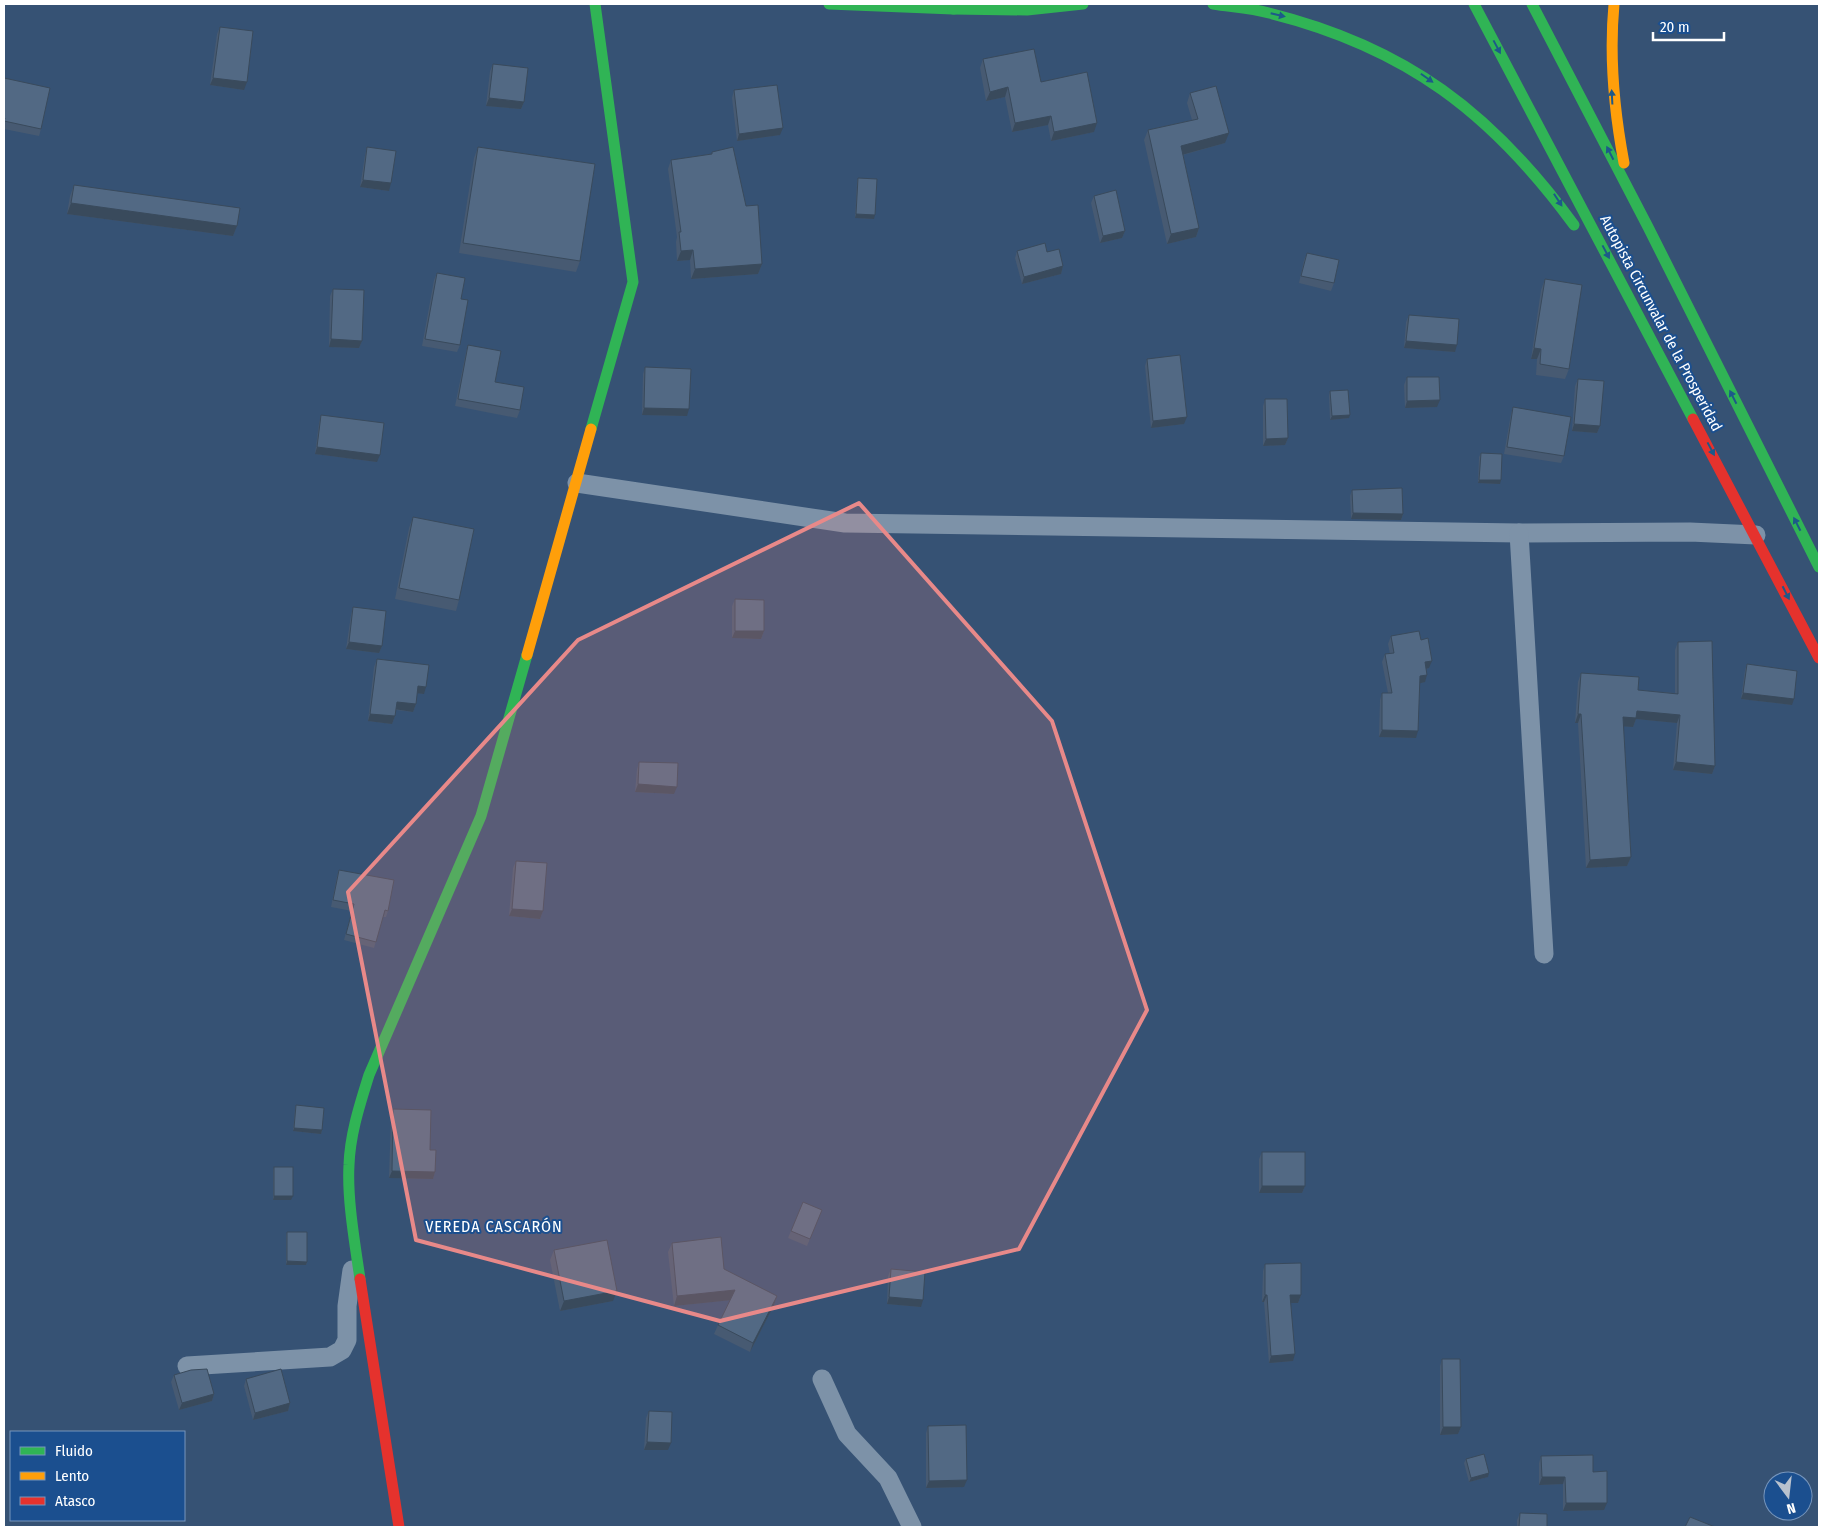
<svg xmlns="http://www.w3.org/2000/svg" width="1823" height="1531" viewBox="0 0 1823 1531" font-family="'Fira Sans Condensed',sans-serif">
<rect width="100%" height="100%" fill="#365274"/>
<g fill="none" stroke-linecap="round" stroke-linejoin="round">
<g stroke="#7d92a8" stroke-width="19">
<path d="M577 483 845 523 1519 533 1690 532 1756 535"/>
<path d="M1519 533 1544 954"/>
<path d="M187 1366 330 1357 342 1350 347 1340V1306L352 1270"/>
<path d="M822 1379 847 1434 888 1478 912 1527"/>
</g>
<g stroke="#30b455" stroke-width="11">
<path d="M829 4 953 9 977 5"/>
<path d="M1213 4C1232 7 1251 8 1269 13 1406 47 1492 113 1574 225"/>
<path d="M1474 4 1693 419"/>
<path d="M1532 4 1648 227 1819 567"/>
<path d="M953 9 1027 10 1083 4"/>
<path d="M591 429 633 282 595 4"/>
<path d="M360 1279C355 1244 347 1199 349 1165 350 1134 360 1104 369 1075L481 816 527 655"/>
</g>
<g stroke="#ff9f0a" stroke-width="11">
<path d="M1614 4C1609 58 1614 110 1624 163"/>
<path d="M527 655 591 429"/>
</g>
<g stroke="#e5322d" stroke-width="11">
<path d="M1693 419 1819 658"/>
<path d="M360 1279 399 1527"/>
</g>
</g>
<g fill="#475a72">
<path d="M220 27 244 90 210 85 217 34Z"/>
<path d="M983 59 1041 82 1094 132 1051 141 1048 125 1012 132 1005 97 986 101 980 68Z"/>
<path d="M493 64 524 102 521 109 486 106 490 71Z"/>
<path d="M4 78 41 129 39 136 4 129Z"/>
<path d="M734 90 780 135 737 141 732 98Z"/>
<path d="M1190 93 1225 143 1183 155 1199 228 1196 237 1167 244 1144 140 1148 130 1192 120 1187 103Z"/>
<path d="M367 147 389 191 360 187 365 155Z"/>
<path d="M478 147 580 261 576 272 459 253 474 158Z"/>
<path d="M712 152 746 206 762 264 758 274 691 279 690 260 677 261 676 242 677 237 668 169 671 160 711 154Z"/>
<path d="M858 178 874 219 855 218 857 182Z"/>
<path d="M74 185 237 226 233 236 67 214 70 196Z"/>
<path d="M1094 196 1125 231 1122 238 1100 243 1091 203Z"/>
<path d="M1017 251 1047 252 1063 266 1061 274 1022 284 1015 258Z"/>
<path d="M1307 253 1334 283 1331 291 1299 283 1304 260Z"/>
<path d="M437 273 461 299 460 345 457 352 422 346 434 280Z"/>
<path d="M1545 279 1569 369 1565 379 1536 375 1537 359H1531L1541 290Z"/>
<path d="M333 289 362 341 359 348 329 347 330 296Z"/>
<path d="M1409 315 1455 352 1404 348 1406 322Z"/>
<path d="M468 345 495 382 520 410 517 418 455 406 466 352Z"/>
<path d="M1147 359 1184 424 1151 428 1145 366Z"/>
<path d="M645 367 687 416 642 415 643 374Z"/>
<path d="M1407 377 1437 407 1405 408 1404 385Z"/>
<path d="M1578 379 1600 426 1597 433 1572 431 1575 386Z"/>
<path d="M1330 391 1349 418 1330 420 1329 395Z"/>
<path d="M1265 399 1288 438 1285 445 1263 446V406Z"/>
<path d="M1513 407 1564 456 1561 463 1504 454 1511 414Z"/>
<path d="M321 415 377 462 315 454 319 423Z"/>
<path d="M1481 453 1500 484 1478 483 1479 457Z"/>
<path d="M1352 490 1403 514 1401 520 1351 519 1350 496Z"/>
<path d="M413 517 459 600 456 611 395 599 409 528Z"/>
<path d="M735 599 764 631 761 639 732 638V606Z"/>
<path d="M353 607 382 646 379 653 346 649 351 615Z"/>
<path d="M1391 636 1421 640 1429 668 1426 669 1425 682 1420 683 1416 738 1379 737 1380 700 1382 693H1388L1382 662 1385 654H1390L1388 644Z"/>
<path d="M1678 642 1715 766 1712 774 1673 770 1677 723 1636 719 1633 727 1623 726 1631 857 1627 866 1586 868 1578 723H1575L1578 682 1581 673 1638 690 1675 693V650Z"/>
<path d="M377 659 424 694 417 693 416 704 413 712 396 710 395 716 392 724 368 721 374 667Z"/>
<path d="M1747 664 1792 705 1741 699 1745 670Z"/>
<path d="M639 762 674 794 635 792 637 769Z"/>
<path d="M516 861 543 911 540 919 509 916 513 868Z"/>
<path d="M339 870 388 911 386 917H383L374 948 344 940 352 911 331 907 337 876Z"/>
<path d="M296 1105 322 1130 321 1134 293 1131 295 1109Z"/>
<path d="M393 1109 430 1150 435 1172 433 1179 389 1178 391 1116Z"/>
<path d="M1262 1152 1305 1186 1302 1193H1259V1159Z"/>
<path d="M274 1167 291 1200H273V1170Z"/>
<path d="M822 1210 807 1246 788 1238 791 1231Z"/>
<path d="M287 1232 307 1262 306 1265H286V1235Z"/>
<path d="M672 1243 777 1296 774 1305 750 1352 714 1334 718 1325 730 1300 674 1306 668 1252Z"/>
<path d="M554 1250 613 1301 560 1311 550 1260Z"/>
<path d="M1265 1264 1301 1295 1298 1303H1291L1293 1361 1269 1363 1264 1302H1262L1263 1271Z"/>
<path d="M891 1269 921 1307 887 1304 888 1276Z"/>
<path d="M1442 1359 1461 1427 1458 1434 1440 1435V1366Z"/>
<path d="M174 1375 214 1394 212 1401 179 1410 171 1382Z"/>
<path d="M246 1379 290 1403 288 1411 253 1420 244 1386Z"/>
<path d="M649 1411 668 1450H644L646 1418Z"/>
<path d="M928 1426 964 1487 926 1488V1433Z"/>
<path d="M1541 1456 1593 1472 1604 1510 1563 1511V1484L1539 1485V1463Z"/>
<path d="M1466 1459 1488 1477 1469 1482 1464 1463Z"/>
<path d="M1520 1513 1547 1527H1517V1520Z"/>
</g>
<g fill="#394a5c">
<path d="M213 78 247 82 244 90 210 85Z"/>
<path d="M1008 87 1005 97 986 101 990 92Z"/>
<path d="M489 98 524 102 521 109 486 106Z"/>
<path d="M1051 116 1048 125 1012 132 1015 123Z"/>
<path d="M1097 123 1094 132 1051 141 1054 132Z"/>
<path d="M783 128 780 135 737 141 739 134Z"/>
<path d="M1229 133 1225 143 1178 156 1181 146Z"/>
<path d="M363 180 391 183 389 191 360 187Z"/>
<path d="M71 203 237 226 233 236 67 214Z"/>
<path d="M856 214 875 215 874 219 855 218Z"/>
<path d="M1199 228 1196 237 1167 244 1171 234Z"/>
<path d="M1125 231 1122 238 1100 243 1103 236Z"/>
<path d="M693 250 690 260 677 261 681 251Z"/>
<path d="M762 264 758 274 691 279 695 269Z"/>
<path d="M1063 266 1061 274 1022 284 1024 277Z"/>
<path d="M331 339 362 341 359 348 329 347Z"/>
<path d="M1406 341 1457 345 1455 352 1404 348Z"/>
<path d="M1534 348 1541 349 1537 359H1531Z"/>
<path d="M1440 400 1437 407 1405 408 1407 401Z"/>
<path d="M644 408 689 409 687 416 642 415Z"/>
<path d="M1350 415 1349 418 1330 420 1332 416Z"/>
<path d="M1187 417 1184 424 1151 428 1153 421Z"/>
<path d="M1574 424 1600 426 1597 433 1572 431Z"/>
<path d="M1288 438 1285 445 1263 446 1266 439Z"/>
<path d="M317 447 380 455 377 462 315 454Z"/>
<path d="M1479 480H1501L1500 484 1478 483Z"/>
<path d="M1353 513 1403 514 1401 520 1351 519Z"/>
<path d="M735 631H764L761 639 732 638Z"/>
<path d="M349 642 382 646 379 653 346 649Z"/>
<path d="M1432 661 1429 668 1422 670 1425 662Z"/>
<path d="M1427 675 1425 682 1417 684 1420 676Z"/>
<path d="M418 686 426 687 424 694 415 693Z"/>
<path d="M1743 693 1794 699 1792 705 1741 699Z"/>
<path d="M397 702 416 704 413 712 394 709Z"/>
<path d="M1637 711 1680 715 1677 723 1636 719 1633 727 1619 726 1623 717Z"/>
<path d="M370 714 395 716 392 724 368 721Z"/>
<path d="M1578 714H1581L1578 723H1575Z"/>
<path d="M1382 730 1418 731 1416 738 1379 737Z"/>
<path d="M1676 762 1715 766 1712 774 1673 770Z"/>
<path d="M638 784 677 787 674 794 635 792Z"/>
<path d="M1631 857 1627 866 1586 868 1590 860Z"/>
<path d="M512 909 543 911 540 919 509 916Z"/>
<path d="M294 1128 322 1130 321 1134 293 1131Z"/>
<path d="M392 1171 435 1172 433 1179 389 1178Z"/>
<path d="M1262 1186H1305L1302 1193H1259Z"/>
<path d="M274 1196H293L291 1200H273Z"/>
<path d="M287 1261 307 1262 306 1265H286Z"/>
<path d="M735 1290 732 1300 674 1306 677 1296Z"/>
<path d="M617 1291 613 1301 560 1311 564 1301Z"/>
<path d="M1265 1295H1267L1264 1302H1262Z"/>
<path d="M1290 1295H1301L1298 1303H1288Z"/>
<path d="M777 1296 774 1305 750 1352 753 1343Z"/>
<path d="M889 1297 923 1300 921 1307 887 1304Z"/>
<path d="M1295 1354 1293 1361 1269 1363 1271 1356Z"/>
<path d="M214 1394 212 1401 179 1410 182 1403Z"/>
<path d="M290 1403 288 1411 253 1420 255 1413Z"/>
<path d="M1443 1427H1461L1458 1434 1440 1435Z"/>
<path d="M647 1442 671 1443 668 1450H644Z"/>
<path d="M1489 1473 1488 1477 1469 1482 1471 1478Z"/>
<path d="M1542 1477H1565L1563 1484 1539 1485Z"/>
<path d="M967 1480 964 1487 926 1488 929 1481Z"/>
<path d="M1566 1503H1607L1604 1510 1563 1511Z"/>
</g>
<g fill="#526984" stroke="#394a5c">
<path d="M220 27 253 31 247 82 213 78Z"/>
<path d="M1034 49 1041 82 1087 72 1097 123 1054 132 1051 116 1015 123 1008 87 990 92 983 59Z"/>
<path d="M493 64 528 68 524 102 489 98Z"/>
<path d="M4 78 50 88 41 129 4 121 5 118H4Z"/>
<path d="M777 85 783 128 739 134 734 90Z"/>
<path d="M1216 86 1229 133 1181 146 1199 228 1171 234 1148 130 1198 119 1190 93Z"/>
<path d="M367 147 396 151 391 183 363 180Z"/>
<path d="M478 147 595 164 580 261 463 243Z"/>
<path d="M733 147 746 206 758 205 762 264 695 269 693 250 681 251 679 232H681L671 160 712 154V152Z"/>
<path d="M858 178 877 179 875 215 856 214Z"/>
<path d="M74 185 240 208 237 226 71 203Z"/>
<path d="M1116 190 1125 231 1103 236 1094 196Z"/>
<path d="M1045 243 1047 252 1059 249 1063 266 1024 277 1017 251Z"/>
<path d="M1307 253 1339 260 1334 283 1301 276Z"/>
<path d="M437 273 465 278 461 299 468 300 460 345 425 339Z"/>
<path d="M1545 279 1582 285 1569 369 1540 364 1541 349 1534 348Z"/>
<path d="M333 289 364 290 362 341 331 339Z"/>
<path d="M1409 315 1459 319 1457 345 1406 341Z"/>
<path d="M468 345 501 351 495 382 524 387 520 410 458 399Z"/>
<path d="M1180 355 1187 417 1153 421 1147 359Z"/>
<path d="M645 367 691 369 689 409 644 408Z"/>
<path d="M1407 377H1439L1440 400 1407 401Z"/>
<path d="M1578 379 1604 381 1600 426 1574 424Z"/>
<path d="M1348 390 1350 415 1332 416 1330 391Z"/>
<path d="M1265 399H1287L1288 438 1266 439Z"/>
<path d="M1513 407 1571 417 1564 456 1507 447Z"/>
<path d="M321 415 384 423 380 455 317 447Z"/>
<path d="M1481 453 1502 454 1501 480H1479Z"/>
<path d="M1402 488 1403 514 1353 513 1352 490Z"/>
<path d="M413 517 474 529 459 600 399 588Z"/>
<path d="M735 599 764 600V631H735Z"/>
<path d="M353 607 386 611 382 646 349 642Z"/>
<path d="M1419 631 1421 640 1428 638 1432 661 1425 662 1427 675 1420 676 1418 731 1382 730V693H1392L1385 654 1394 653 1391 636Z"/>
<path d="M1712 641 1715 766 1676 762 1680 715 1637 711 1636 718 1623 717 1631 857 1590 860 1581 714H1578L1581 673 1639 677 1638 690 1678 694V642Z"/>
<path d="M377 659 429 665 426 687 418 686 416 704 397 702 395 716 370 714Z"/>
<path d="M1747 664 1797 671 1794 699 1743 693Z"/>
<path d="M639 762 678 763 677 787 638 784Z"/>
<path d="M516 861 547 863 543 911 512 909Z"/>
<path d="M339 870 394 880 388 911 385 910 376 942 346 934 354 904 333 900Z"/>
<path d="M296 1105 324 1108 322 1130 294 1128Z"/>
<path d="M393 1109 431 1110 430 1150H436L435 1172 392 1171Z"/>
<rect x="1262" y="1152" width="43" height="34"/>
<rect x="274" y="1167" width="19" height="29"/>
<path d="M803 1202 822 1210 810 1239 791 1231Z"/>
<path d="M287 1232H307V1262L287 1261Z"/>
<path d="M721 1237 724 1269 777 1296 753 1343 718 1325 735 1290 677 1296 672 1243Z"/>
<path d="M607 1240 617 1291 564 1301 554 1250Z"/>
<path d="M1301 1263V1295H1290L1295 1354 1271 1356 1267 1295H1265V1264Z"/>
<path d="M891 1269 925 1272 923 1300 889 1297Z"/>
<path d="M1442 1359H1460L1461 1427H1443Z"/>
<path d="M207 1369 214 1394 182 1403 174 1375 191 1370Z"/>
<path d="M281 1369 290 1403 255 1413 246 1379Z"/>
<path d="M649 1411 672 1412 671 1443 647 1442Z"/>
<path d="M966 1425 967 1480 929 1481 928 1426Z"/>
<path d="M1484 1454 1489 1473 1471 1478 1466 1459Z"/>
<path d="M1593 1455V1472L1607 1471V1503H1566L1565 1477H1542L1541 1456Z"/>
<path d="M1520 1513 1547 1514V1527H1519Z"/>
<path d="M1690 1517 1715 1527H1685Z"/>
</g>
<defs><path id="oneway-solid" d="M-6-.8H1V-3.2L6.5 0L1 3.2V.8H-6Z" transform="scale(1.25)"/></defs>
<g fill="#1d5989">
<use href="#oneway-solid" transform="translate(1278 15) rotate(13)"/>
<use href="#oneway-solid" transform="translate(1497 47) rotate(62)"/>
<use href="#oneway-solid" transform="translate(1427 78) rotate(35)"/>
<use href="#oneway-solid" transform="translate(1612 97) rotate(-93)"/>
<use href="#oneway-solid" transform="translate(1610 153) rotate(-117)"/>
<use href="#oneway-solid" transform="translate(1558 200) rotate(57)"/>
<use href="#oneway-solid" transform="translate(1606 252) rotate(62)"/>
<use href="#oneway-solid" transform="translate(1733 397) rotate(-117)"/>
<use href="#oneway-solid" transform="translate(1711 449) rotate(62)"/>
<use href="#oneway-solid" transform="translate(1797 524) rotate(-117)"/>
<use href="#oneway-solid" transform="translate(1786 593) rotate(63)"/>
</g>
<path fill="#e88989" fill-opacity="0.2" stroke="#e88989" stroke-width="4" stroke-linejoin="round" d="M859 503 1052 721 1147 1010 1019 1249 720 1321 416 1240 348 892 578 640Z"/>
<g text-anchor="middle" stroke-width="4" stroke-linejoin="round" paint-order="stroke">
<g font-size="15" fill="#fff" stroke="#1b4f8f">
<text transform="translate(1661 323) rotate(62)" y="5">Autopista Circunvalar de la Prosperidad</text>
</g>
<g font-size="16" letter-spacing="1" fill="#fff" stroke="#1b4f8f">
<text x="494" y="1232">VEREDA CASCARÓN</text>
</g>
</g>
<rect width="1823" height="1531" fill="none" stroke="#ffffff" stroke-width="10"/>
<rect x="10" y="1431" width="175" height="90" fill="#1b4f8f" stroke="#7695bc"/>
<rect x="20" y="1447" width="25" height="8" fill="#30b455" stroke="#7695bc"/>
<text x="55" y="1456" font-size="15" fill="#ffffff">Fluido</text>
<rect x="20" y="1472" width="25" height="8" fill="#ff9f0a" stroke="#7695bc"/>
<text x="55" y="1481" font-size="15" fill="#ffffff">Lento</text>
<rect x="20" y="1497" width="25" height="8" fill="#e5322d" stroke="#7695bc"/>
<text x="55" y="1506" font-size="15" fill="#ffffff">Atasco</text>
<g transform="translate(1788 1496) rotate(165)"><circle r="24" fill="#1b4f8f" stroke="#7695bc"/>
<path d="M0-4L9 19L0 12L-9 19Z" fill="#b9c2ce"/>
<text y="-8" font-size="14" font-weight="bold" text-anchor="middle" fill="#ffffff">N</text>
</g>
<path d="M1653 32v8h71v-8" fill="none" stroke="#ffffff" stroke-width="2.5"/>
<text x="1660" y="32" font-size="15" fill="#ffffff" stroke="#1b4f8f" stroke-width="4" paint-order="stroke">20 m</text>
</svg>
